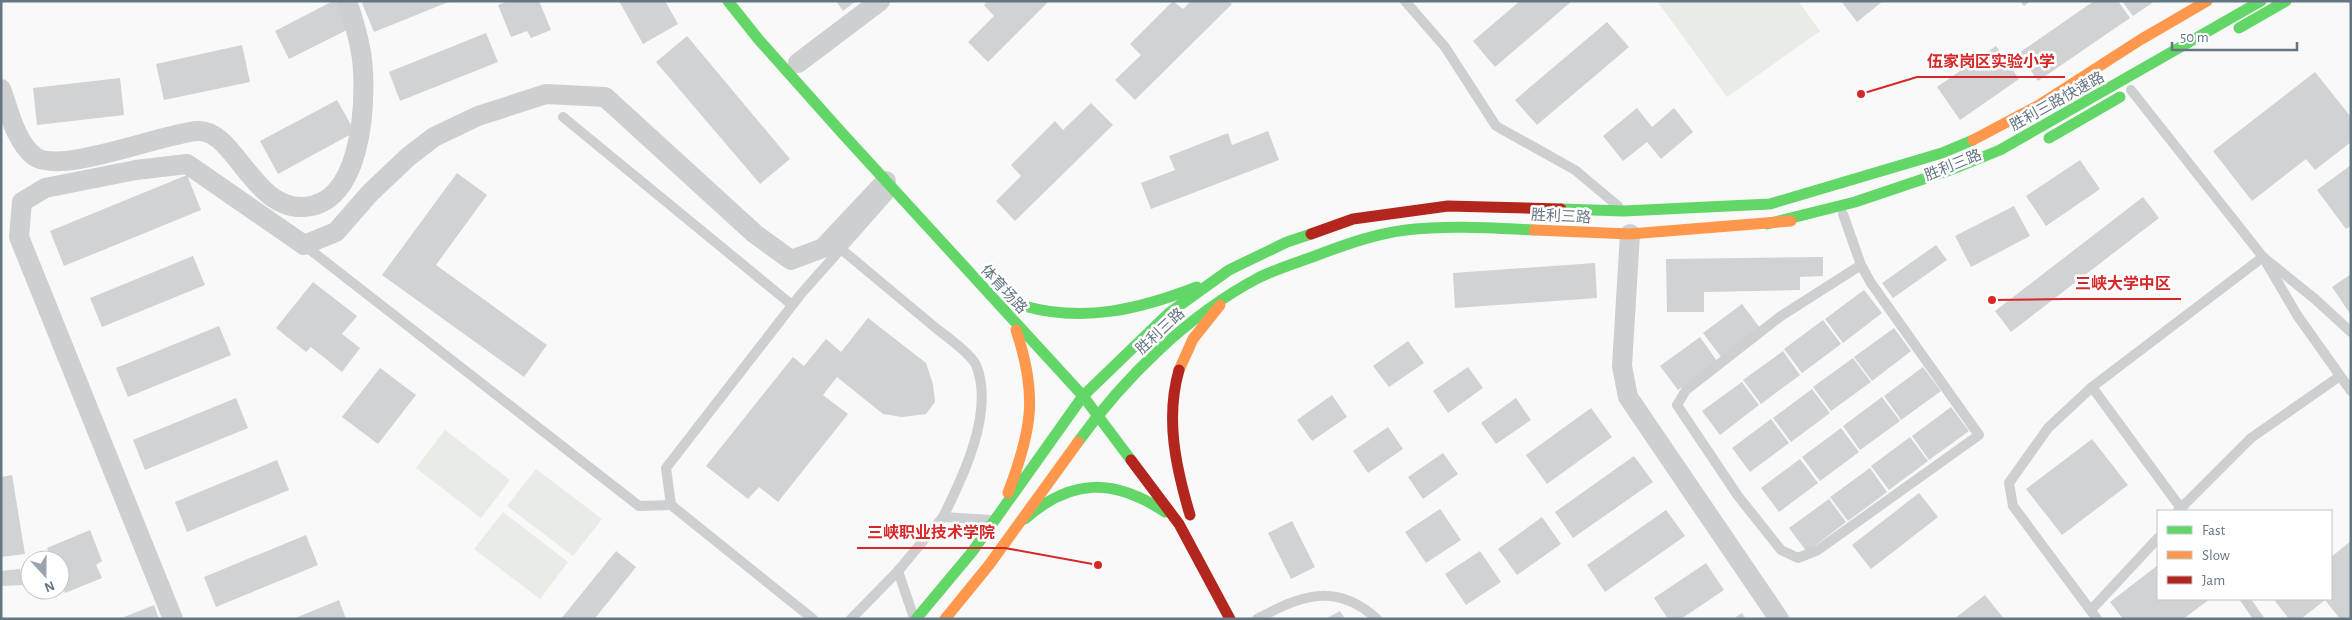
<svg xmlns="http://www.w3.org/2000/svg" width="2352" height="620" viewBox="0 0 2352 620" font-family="'Alegreya Sans','Noto Sans SC',sans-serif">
<rect width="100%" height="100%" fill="#f9f9f9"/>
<g fill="#e8ebe6">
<path d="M1657 1H1798L1820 31 1727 97Z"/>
<path d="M445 430 510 480 481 518 416 468Z"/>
<path d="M536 469 602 519 573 556 507 506Z"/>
<path d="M503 512 568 562 540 599 474 549Z"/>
</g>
<g fill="#d0d2d3">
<path d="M333 1H338L351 28 289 59 275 31Z"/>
<path d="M367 1H451L374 32 362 3Z"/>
<path d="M508 1H539L551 30 531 38 527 31 511 37 498 5Z"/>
<path d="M619 1H665L678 24 643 44Z"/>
<path d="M836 1H856L843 11Z"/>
<path d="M988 1H1049L988 62 968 42 994 16 984 5Z"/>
<path d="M1173 1 1183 9 1191 1H1229L1232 4 1135 100 1115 80 1141 55 1130 44Z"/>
<path d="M1520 1H1572L1495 67 1473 41Z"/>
<path d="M1841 1H1883L1857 22Z"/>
<path d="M2020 1H2031L2024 6Z"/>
<path d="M2094 1H2118L2130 18 2038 81 2019 53Z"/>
<path d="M2122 1H2155L2133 16Z"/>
<path d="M1607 22 1629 47 1537 125 1515 100Z"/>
<path d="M486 33 498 62 400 101 389 72Z"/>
<path d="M687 36 790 159 760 184 656 62Z"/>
<path d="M242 45 250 82 164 100 156 64Z"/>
<path d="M1996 46 2019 79 1960 120 1937 87Z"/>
<path d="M2315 72 2351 117V142L2315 170 2306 159 2252 201 2213 151Z"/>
<path d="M120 78 124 115 37 125 33 88Z"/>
<path d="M337 100 355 132 278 174 260 141Z"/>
<path d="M1091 103 1113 125 1015 221 996 201 1021 176 1011 165 1055 121 1063 130Z"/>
<path d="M1637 108 1652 127 1674 108 1693 132 1661 159 1647 142 1623 161 1603 136Z"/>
<path d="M1268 131 1279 160 1151 209 1141 183 1175 170 1169 156 1228 133 1232 145Z"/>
<path d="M2080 160 2100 189 2046 226 2026 196Z"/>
<path d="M2351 165V226L2346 229 2317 190Z"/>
<path d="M457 173 487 195 436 265 547 345 524 377 382 275Z"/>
<path d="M187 175 201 210 64 266 50 231Z"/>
<path d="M2143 197 2159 218 2011 332 1995 311Z"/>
<path d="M2014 206 2030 236 1971 267 1955 236Z"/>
<path d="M1936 245 1947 260 1893 298 1882 283Z"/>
<path d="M193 256 205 285 102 327 90 298Z"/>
<path d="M1823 257V276L1800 277V290L1704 292V312H1667L1666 259Z"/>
<path d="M1595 263 1597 298 1455 308 1453 273Z"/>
<path d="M2351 274V315L2332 287Z"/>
<path d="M313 282 357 316 342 334 360 348 342 372 311 347 306 352 276 328Z"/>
<path d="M1864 290 1882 313 1843 343 1825 319Z"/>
<path d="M1742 304 1760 328 1721 357 1703 333Z"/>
<path d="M868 318 926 363 933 384 935 402 926 414 902 417 883 414 837 377 823 395 848 414 778 502 759 487 748 499 706 466 793 357 804 366 826 339 841 352Z"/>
<path d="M1823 320 1841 344 1802 373 1784 349Z"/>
<path d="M219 326 231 355 128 397 116 368Z"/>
<path d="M1894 328 1911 351 1872 381 1854 357Z"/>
<path d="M1700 337 1717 361 1678 390 1660 366Z"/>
<path d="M1408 341 1424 363 1389 387 1373 366Z"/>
<path d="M1783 351 1800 375 1761 404 1743 380Z"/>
<path d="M1853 358 1871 382 1831 411 1813 387Z"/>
<path d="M1468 367 1483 388 1448 413 1433 391Z"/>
<path d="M1923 367 1941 391 1901 420 1884 396Z"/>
<path d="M380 368 416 395 378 444 342 417Z"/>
<path d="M1742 382 1759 405 1720 435 1702 411Z"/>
<path d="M1812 389 1830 413 1791 442 1773 418Z"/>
<path d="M1332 395 1347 417 1312 441 1297 420Z"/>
<path d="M1882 397 1900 421 1860 450 1843 426Z"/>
<path d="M236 398 248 428 145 470 133 440Z"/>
<path d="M1516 398 1531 420 1496 444 1481 423Z"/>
<path d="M1951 407 1969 431 1929 460 1912 436Z"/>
<path d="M1591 408 1612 437 1547 484 1526 455Z"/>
<path d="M1771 419 1789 443 1750 472 1732 448Z"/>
<path d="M1388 427 1403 449 1368 473 1353 451Z"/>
<path d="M1841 428 1859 452 1820 481 1802 457Z"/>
<path d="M1910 437 1928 461 1889 490 1871 466Z"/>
<path d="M2092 439 2128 485 2062 535 2026 489Z"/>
<path d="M1443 453 1458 474 1423 499 1408 477Z"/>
<path d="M1634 456 1653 482 1573 538 1555 512Z"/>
<path d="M1800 459 1818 483 1779 512 1761 488Z"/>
<path d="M277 460 289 490 187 532 175 502Z"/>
<path d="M1870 468 1887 492 1848 521 1830 497Z"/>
<path d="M12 475 25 554 1 557V477Z"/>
<path d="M1919 493 1938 517 1871 569 1852 545Z"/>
<path d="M1829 499 1846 522 1807 552 1789 528Z"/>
<path d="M1440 509 1461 540 1426 563 1405 532Z"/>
<path d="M1666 510 1685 536 1605 592 1587 565Z"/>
<path d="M1542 517 1561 544 1517 575 1498 549Z"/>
<path d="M1292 521 1315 567 1291 579 1268 533Z"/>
<path d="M90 530 102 561 96 565 102 578 65 593 60 580V560H52L47 548Z"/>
<path d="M306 535 318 565 216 607 204 577Z"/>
<path d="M2351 541V619H2340L2325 600 2301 619H2289L2275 601 2277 599H2331V557Z"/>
<path d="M616 551 636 567 596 617 598 619H561Z"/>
<path d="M1480 551 1501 582 1466 605 1445 574Z"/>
<path d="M1706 563 1724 590 1681 619H1668L1654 598Z"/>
<path d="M2158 565V599H2210L2183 619H2123L2110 602Z"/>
<path d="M20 569 23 585 1 586V571Z"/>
<path d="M1985 595 2004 619H1954Z"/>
<path d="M339 600 346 619H293Z"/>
<path d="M154 605 159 619H119Z"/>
<path d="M1340 611 1345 619H1325Z"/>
<path d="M1742 613 1746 619H1733Z"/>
</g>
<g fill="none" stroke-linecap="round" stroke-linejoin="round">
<g stroke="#cecfd0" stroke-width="10">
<path d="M1405 1 1445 47 1496 126 1575 170 1618 206"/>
<path d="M2131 90 2263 257 2297 315 2351 391"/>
<path d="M563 117 792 305"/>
<path d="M1843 214 1861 265 1871 283 1979 435 1818 550 1798 558 1781 550 1738 496 1677 405 1686 390 1781 316 1861 265"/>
<path d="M304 245 639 506 671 505"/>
<path d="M841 249C873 276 905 302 937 329 947 337 971 354 976 365 995 411 963 477 943 517"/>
<path d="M2092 387 2183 511"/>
<path d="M2178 511 2251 438 2340 376"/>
<path d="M2245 599 2259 619"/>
<path d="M2091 610 2158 538"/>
<path d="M914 618 898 571 943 517 991 520"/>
<path d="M813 619 671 505 666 468 801 294 893 190"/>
<path d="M851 619 898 571"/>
<path d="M1257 619C1300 596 1335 581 1377 619"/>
<path d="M2097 619 2013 506 2009 483 2048 428 2092 387 2263 257 2315 299 2351 332"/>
</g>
<g stroke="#cecfd0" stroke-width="20">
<path d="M798 63 880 1"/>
<path d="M1 89C9 110 15 141 34 156 59 176 163 133 198 131 234 129 253 210 304 207 360 204 365 112 363 71 362 47 355 24 347 1"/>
<path d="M1630 234 1622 366 1628 397 1779 619"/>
<path d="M173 619 19 237 22 202 45 188 136 170 187 164 304 245 336 232 370 193 408 157 434 137 478 116 546 94 605 97 755 234 791 260 823 248 886 181"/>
</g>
<g stroke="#63d668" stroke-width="11">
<path d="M728 1 759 40 842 133 1083 396 1131 460"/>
<path d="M2239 28 2286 1"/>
<path d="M2049 138 2120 97"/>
<path d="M1561 209 1624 211 1770 204 1942 153 1973 140"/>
<path d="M1767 224 1855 202 1953 169 2000 150 2261 1"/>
<path d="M1024 306C1084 323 1140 309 1197 287"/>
<path d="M1078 442C1124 378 1188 315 1258 278 1276 269 1296 263 1315 256 1344 245 1374 234 1406 230 1449 225 1491 228 1534 230"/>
<path d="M1025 519C1071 478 1114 478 1165 512"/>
<path d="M916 619 972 552 1083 396 1169 313 1229 270 1287 242 1311 234"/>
</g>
<g stroke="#ff974d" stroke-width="11">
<path d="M1973 140 2039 105 2140 40 2207 1"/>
<path d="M1534 230 1630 234 1791 221"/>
<path d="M1179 370 1193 339 1220 305"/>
<path d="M1008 493C1032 430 1038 395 1016 330"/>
<path d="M945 619 989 565 1078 442"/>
</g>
<g stroke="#b3261e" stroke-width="11">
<path d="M1311 234 1353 219 1448 206 1561 209"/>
<path d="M1179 370C1165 419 1176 468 1190 515"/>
<path d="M1131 460 1179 524 1230 619"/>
</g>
</g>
<g text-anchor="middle" stroke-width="5" stroke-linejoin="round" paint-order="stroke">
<g font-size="15" fill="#657683" stroke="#fff">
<text transform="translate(2057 101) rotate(-29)" y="5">胜利三路快速路</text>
<text transform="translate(1953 165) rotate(-22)" y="5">胜利三路</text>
<text transform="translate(1561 216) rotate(3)" y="5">胜利三路</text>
<text transform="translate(1004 289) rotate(47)" y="5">体育场路</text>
<text transform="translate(1160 331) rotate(-43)" y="5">胜利三路</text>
</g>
</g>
<path fill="none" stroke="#d62828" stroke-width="2" d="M1861 94L1917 77H2065M1992 300L2065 299H2181M1098 565L1005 548H857"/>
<g fill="#d62828" stroke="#fff" stroke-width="2">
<circle cx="1861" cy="94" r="5"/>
<circle cx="1992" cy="300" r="5"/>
<circle cx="1098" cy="565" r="5"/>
</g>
<g font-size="16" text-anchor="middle" font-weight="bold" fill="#d62828" stroke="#fff" stroke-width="5" stroke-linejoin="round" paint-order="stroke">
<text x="1991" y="67">伍家岗区实验小学</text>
<text x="2123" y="289">三峡大学中区</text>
<text x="931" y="538">三峡职业技术学院</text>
</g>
<rect width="2352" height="620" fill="none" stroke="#657683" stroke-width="5"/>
<rect x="2157" y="510" width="175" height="90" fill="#ffffff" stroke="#c1c8cd"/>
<rect x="2167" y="526" width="25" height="8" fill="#63d668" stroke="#c1c8cd"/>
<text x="2202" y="535" font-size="15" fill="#657683">Fast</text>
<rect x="2167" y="551" width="25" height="8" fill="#ff974d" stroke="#c1c8cd"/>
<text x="2202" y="560" font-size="15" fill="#657683">Slow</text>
<rect x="2167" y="576" width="25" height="8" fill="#b3261e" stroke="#c1c8cd"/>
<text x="2202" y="585" font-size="15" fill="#657683">Jam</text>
<g transform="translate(45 575) rotate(159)"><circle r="24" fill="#ffffff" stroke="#c1c8cd"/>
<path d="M0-4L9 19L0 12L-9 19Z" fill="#99a4ac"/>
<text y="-8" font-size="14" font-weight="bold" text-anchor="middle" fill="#657683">N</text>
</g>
<path d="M2172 42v8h125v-8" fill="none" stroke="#657683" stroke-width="2.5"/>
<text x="2180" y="42" font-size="15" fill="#657683" stroke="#ffffff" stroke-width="4" paint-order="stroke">50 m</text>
</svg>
